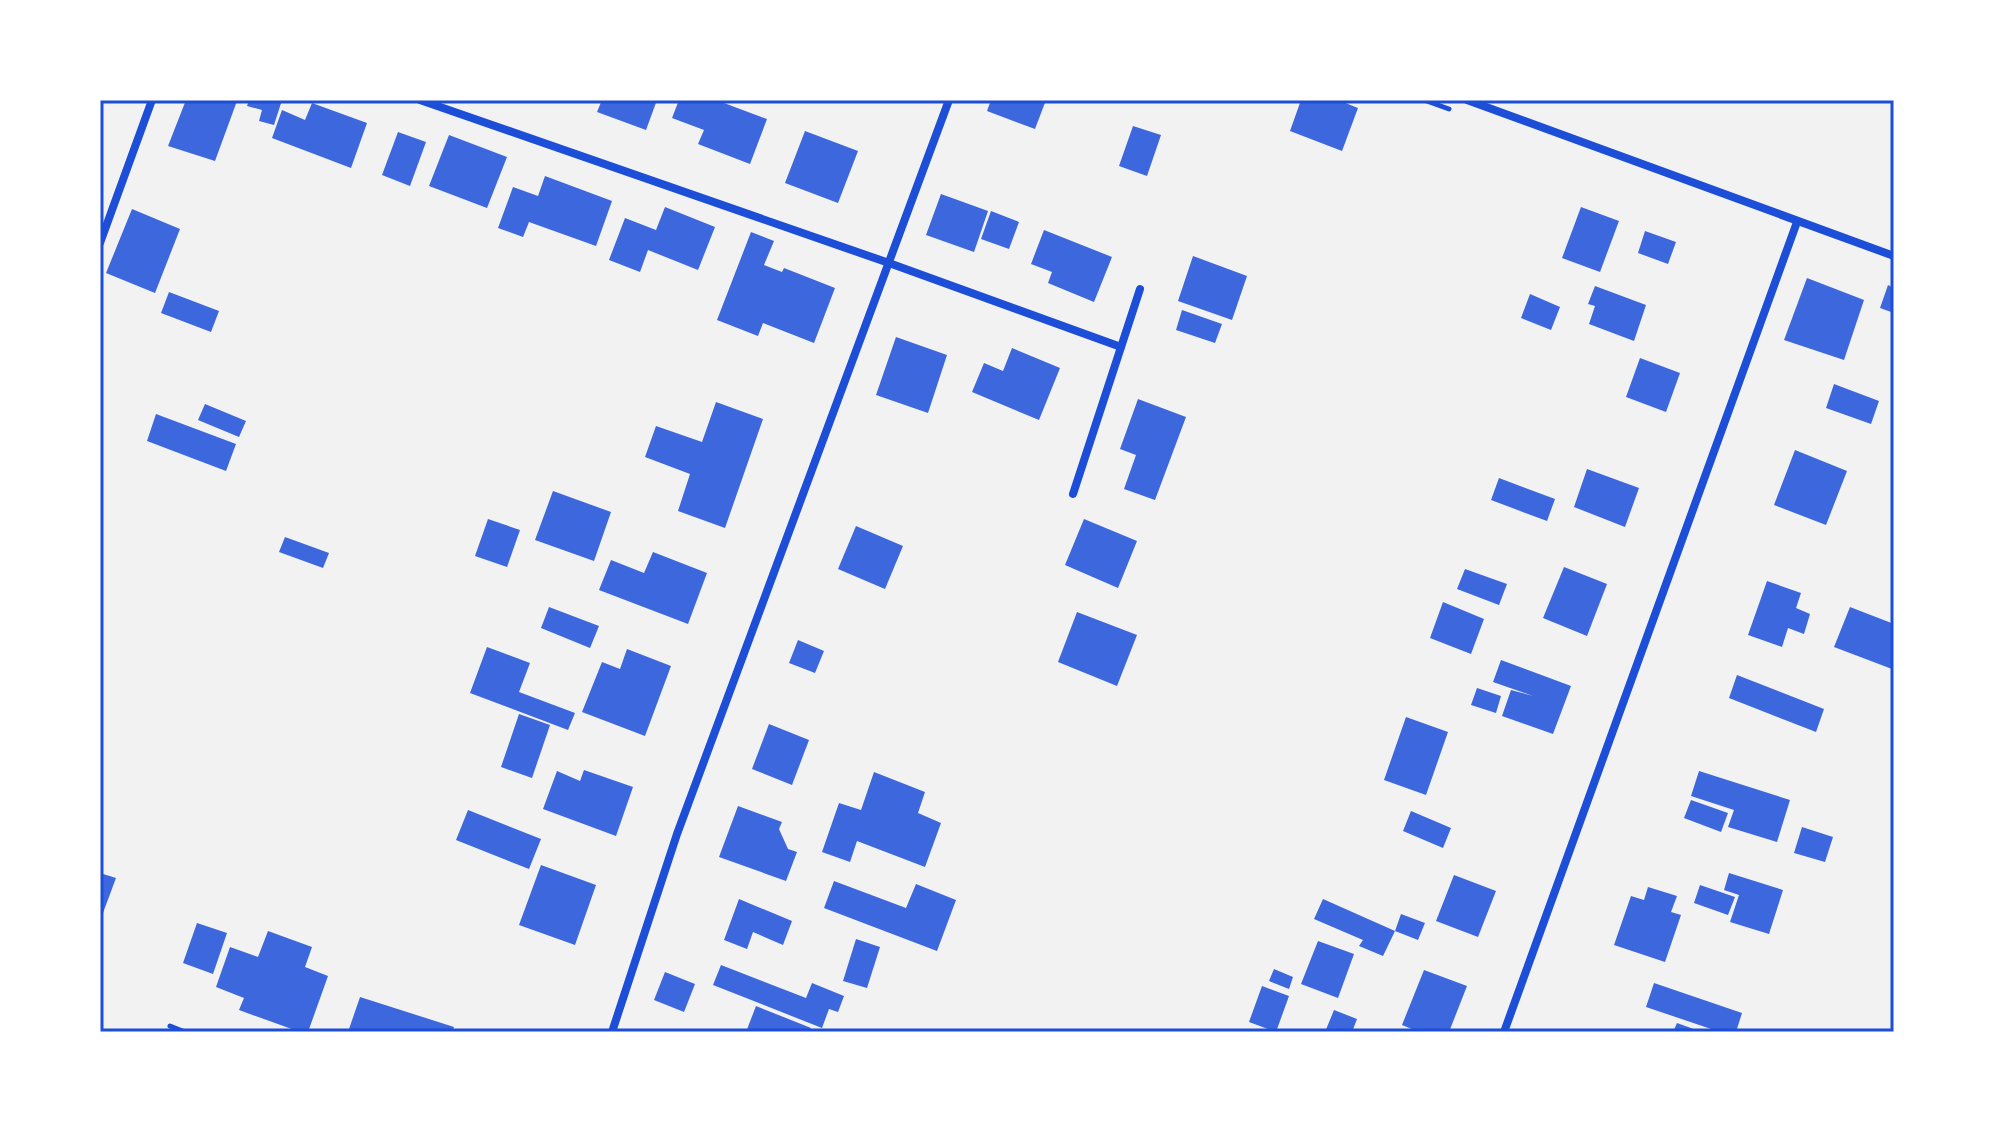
<svg xmlns="http://www.w3.org/2000/svg" width="1994" height="1132" viewBox="0 0 1994 1132" font-family="Lato,sans-serif">
<rect width="100%" height="100%" fill="#f2f2f2"/>
<g fill="#3d67dc">
<path d="M186 100 237 101 215 161 168 146Z"/>
<path d="M249 100H282L274 125 259 121 262 110 247 106Z"/>
<path d="M602 100H657L646 130 597 112Z"/>
<path d="M679 100H716L767 119 750 164 698 144 704 130 672 118Z"/>
<path d="M991 100H1046L1035 129 987 111Z"/>
<path d="M1301 100H1338L1358 108 1342 151 1290 131Z"/>
<path d="M312 103 367 123 351 168 272 138 282 110 305 120Z"/>
<path d="M1133 126 1161 135 1147 176 1119 166Z"/>
<path d="M805 131 858 151 838 203 785 183Z"/>
<path d="M398 132 426 142 410 186 382 175Z"/>
<path d="M449 135 507 157 487 208 429 186Z"/>
<path d="M545 176 612 201 596 246 529 222 523 237 498 228 513 187 538 196Z"/>
<path d="M941 194 988 211 974 252 926 235Z"/>
<path d="M665 207 715 227 698 270 648 250 640 272 609 260 625 218 656 230Z"/>
<path d="M1581 207 1619 221 1600 272 1562 258Z"/>
<path d="M132 209 180 229 155 293 106 273Z"/>
<path d="M991 211 1019 222 1009 249 981 239Z"/>
<path d="M1044 230 1112 257 1094 302 1048 283 1052 272 1031 264Z"/>
<path d="M1645 231 1676 242 1668 264 1638 253Z"/>
<path d="M751 232 774 241 764 265 782 272 784 268 835 288 814 343 763 323 758 336 717 320Z"/>
<path d="M1193 256 1247 276 1232 320 1178 301Z"/>
<path d="M1807 278 1864 300 1844 360 1784 340Z"/>
<path d="M1888 285 1894 288V313L1880 308Z"/>
<path d="M1595 286 1646 305 1634 341 1589 324 1595 306 1588 304Z"/>
<path d="M169 292 219 311 211 332 161 313Z"/>
<path d="M1530 294 1560 307 1551 330 1521 318Z"/>
<path d="M1182 310 1222 324 1215 343 1176 330Z"/>
<path d="M896 337 947 355 928 413 876 395Z"/>
<path d="M1012 348 1060 368 1039 420 972 392 984 363 1003 371Z"/>
<path d="M1640 358 1680 373 1666 412 1626 397Z"/>
<path d="M1834 384 1879 401 1871 424 1826 408Z"/>
<path d="M1138 399 1186 417 1155 500 1124 489 1136 455 1120 449Z"/>
<path d="M716 402 763 419 725 528 678 511 690 474 645 457 656 426 702 442Z"/>
<path d="M205 404 246 421 239 437 198 420Z"/>
<path d="M156 414 236 444 226 471 147 441Z"/>
<path d="M1795 450 1847 471 1826 525 1774 505Z"/>
<path d="M1587 469 1639 488 1625 527 1574 507Z"/>
<path d="M1499 478 1555 499 1547 521 1491 500Z"/>
<path d="M553 491 611 512 594 561 535 540Z"/>
<path d="M488 519 520 530 507 567 475 556Z"/>
<path d="M1084 519 1137 541 1118 588 1065 565Z"/>
<path d="M856 526 903 546 885 589 838 569Z"/>
<path d="M285 537 329 553 323 568 279 552Z"/>
<path d="M653 552 707 573 688 624 599 590 611 560 644 573Z"/>
<path d="M1564 567 1607 584 1587 636 1543 618Z"/>
<path d="M1465 569 1507 584 1499 605 1457 589Z"/>
<path d="M1767 581 1801 593 1796 608 1810 614 1804 634 1788 628 1782 647 1748 635Z"/>
<path d="M1443 602 1484 619 1471 654 1430 638Z"/>
<path d="M549 607 599 626 590 648 541 628Z"/>
<path d="M1850 607 1894 624 1892 669 1834 647Z"/>
<path d="M1077 612 1137 635 1117 686 1058 662Z"/>
<path d="M798 640 824 651 815 673 789 663Z"/>
<path d="M487 647 530 663 519 692 575 713 568 730 470 693Z"/>
<path d="M627 649 671 666 645 736 582 712 602 662 620 669Z"/>
<path d="M1501 660 1571 686 1553 734 1502 716 1511 690 1533 696 1493 682Z"/>
<path d="M1737 675 1824 709 1816 732 1729 698Z"/>
<path d="M1477 688 1501 696 1496 713 1471 705Z"/>
<path d="M519 714 550 725 532 778 501 767Z"/>
<path d="M1406 717 1448 732 1426 795 1384 780Z"/>
<path d="M769 724 809 740 792 785 752 769Z"/>
<path d="M584 770 633 787 616 836 543 809 557 771 580 781Z"/>
<path d="M1699 771 1790 800 1777 842 1728 827 1734 810 1691 796Z"/>
<path d="M874 772 925 792 918 813 941 823 925 867 857 841 850 862 822 852 839 803 861 810Z"/>
<path d="M1691 800 1728 813 1721 832 1684 818Z"/>
<path d="M738 806 782 822 779 829 788 849 797 852 786 881 719 857Z"/>
<path d="M468 810 541 839 529 869 456 840Z"/>
<path d="M1411 811 1451 828 1443 848 1403 831Z"/>
<path d="M1802 827 1833 837 1825 862 1794 853Z"/>
<path d="M541 865 596 885 575 945 519 925Z"/>
<path d="M100 873 116 878 100 921Z"/>
<path d="M1729 873 1783 890 1769 934 1730 922 1739 895 1724 890Z"/>
<path d="M1454 875 1496 891 1478 937 1436 921Z"/>
<path d="M834 881 906 908 916 884 956 900 937 951 824 908Z"/>
<path d="M1700 885 1735 897 1728 915 1694 903Z"/>
<path d="M1648 887 1677 896 1671 912 1681 915 1665 962 1614 945 1631 896 1644 900Z"/>
<path d="M739 899 792 921 783 945 753 932 747 949 724 940Z"/>
<path d="M1323 899 1395 931 1401 914 1425 923 1418 940 1395 931 1383 956 1359 946 1363 940 1314 919Z"/>
<path d="M197 923 227 933 213 974 183 963Z"/>
<path d="M268 931 312 947 305 967 328 976 308 1032H300L239 1010 244 998 216 987 230 947 258 957Z"/>
<path d="M856 939 880 947 867 988 843 981Z"/>
<path d="M1318 941 1354 954 1338 998 1301 984Z"/>
<path d="M721 965 806 998 812 983 844 996 838 1012 829 1009 822 1028 713 985Z"/>
<path d="M1274 969 1293 977 1289 989 1269 981Z"/>
<path d="M1424 970 1467 986 1449 1032H1419L1402 1025Z"/>
<path d="M665 972 695 984 684 1012 654 1000Z"/>
<path d="M1654 983 1742 1013 1736 1032H1720L1646 1007Z"/>
<path d="M1262 986 1289 996 1276 1032 1249 1022Z"/>
<path d="M360 997 454 1027 452 1032H348Z"/>
<path d="M756 1006 811 1028 809 1032H746Z"/>
<path d="M1334 1010 1357 1019 1352 1032H1325Z"/>
<path d="M1677 1023 1702 1032H1673Z"/>
</g>
<g fill="none" stroke-linecap="round" stroke-linejoin="round">
<g stroke="#1d4ed8" stroke-width="5">
<path d="M1424 100 1449 109"/>
<path d="M170 1026 185 1032"/>
</g>
<g stroke="#1d4ed8" stroke-width="8">
<path d="M420 100 889 263 1121 347"/>
<path d="M1467 100 1894 256"/>
<path d="M100 243 152 100"/>
<path d="M1073 494 1140 289"/>
<path d="M612 1032 677 834 949 100"/>
<path d="M1504 1032 1797 222"/>
</g>
</g>
<rect width="1994" height="1132" fill="none" stroke="#ffffff" stroke-width="204"/>
<rect x="102" y="102" width="1790" height="928" fill="none" stroke="#1d4ed8" stroke-width="3"/>
</svg>
